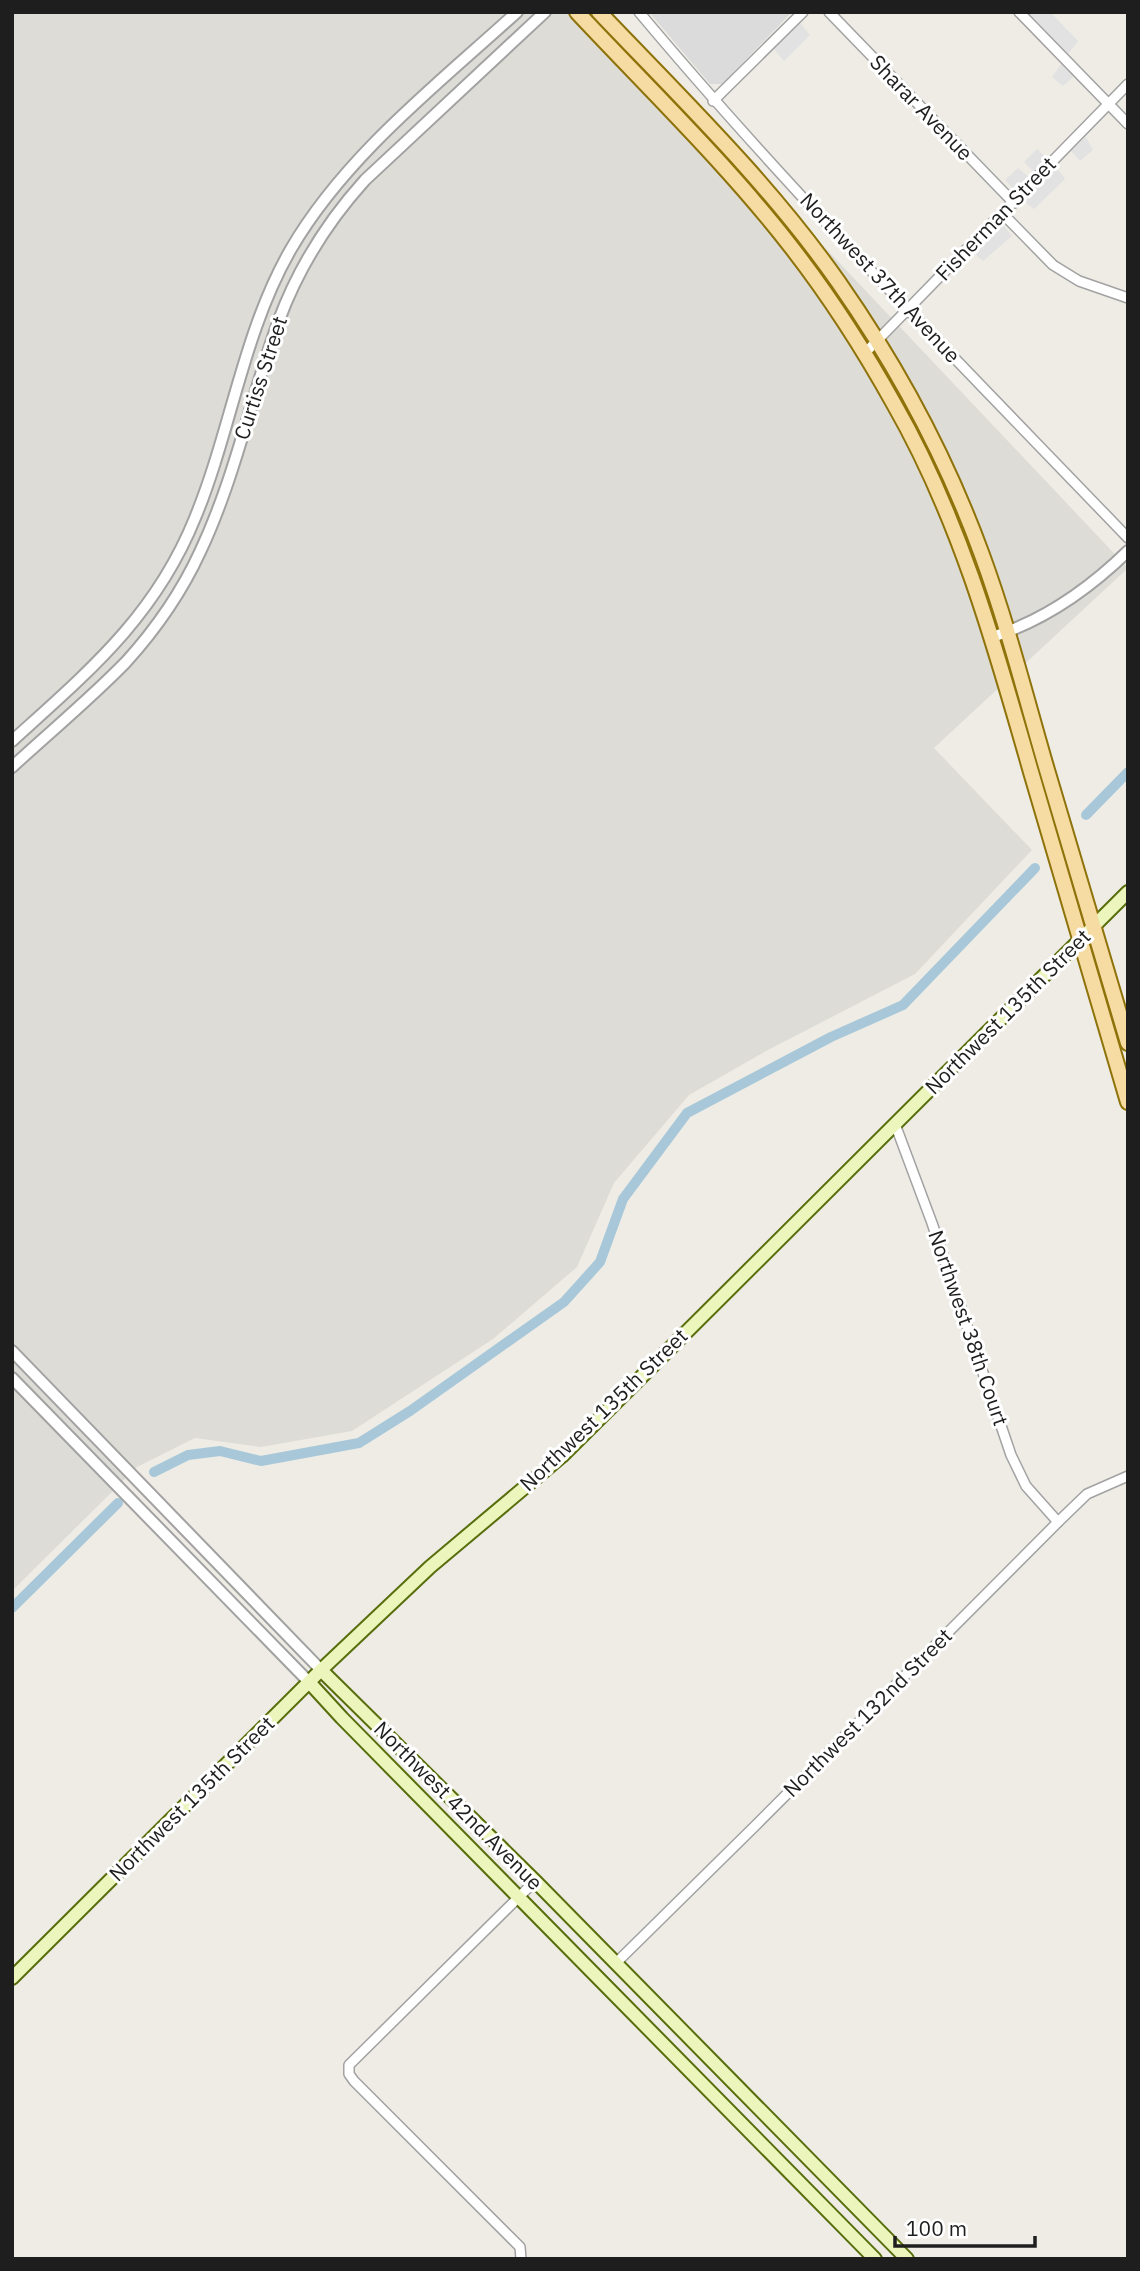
<svg xmlns="http://www.w3.org/2000/svg" width="1140" height="2271" viewBox="0 0 1140 2271" font-family="'IBM Plex Sans',sans-serif">
<rect width="100%" height="100%" fill="#eeece5"/>
<path fill="#dcdbdb" d="M649 12H792L722 84H710Z"/>
<path fill="#dddcd6" d="M12 12H602L1128 568 934 748 1032 850 915 974 766 1051 689 1095 614 1183 577 1267 493 1339 352 1431 261 1447 195 1438 137 1467 12 1591Z"/>
<g fill="#e2e2e2">
<path d="M1028 12H1050L1078 41 1068 54Z"/>
<path d="M800 23 810 35 784 61 774 49Z"/>
<path d="M1061 64 1073 77 1063 86 1052 77Z"/>
<path d="M1086 137 1093 150 1080 161 1071 151Z"/>
<path d="M1037 149 1048 159 1035 173 1024 162Z"/>
<path d="M1018 168 1030 178 1016 192 1005 180Z"/>
<path d="M1057 168 1065 179 1034 209 1022 200Z"/>
<path d="M1001 222 1012 236 983 261 972 251Z"/>
</g>
<g fill="none" stroke-linecap="round" stroke-linejoin="round">
<g stroke="#a8c8d9" stroke-width="10">
<path d="M1086 815 1128 772"/>
<path d="M154 1472 188 1455 220 1451 261 1461 359 1443 410 1411 564 1302 600 1262 623 1199 687 1113 831 1037 903 1005 1035 868"/>
<path d="M12 1608 118 1503"/>
</g>
<defs>
<g id="minor">
<path d="M639 12C793 196 962 365 1128 538"/>
<path d="M829 12 1014 203"/>
<path d="M1019 12 1128 124"/>
<path d="M713 101 803 12"/>
<path d="M1003 214 1053 265 1079 281 1128 298"/>
<path d="M864 354 1128 84"/>
<path d="M895 1124 932 1223 1011 1455 1026 1486 1058 1522"/>
<path d="M616 1963 757 1824 1058 1522 1087 1494 1128 1476"/>
<path d="M521 2259 520 2247 354 2081 349 2074V2065L535 1881"/>
</g>
<g id="tertiary">
<path d="M992 637C1043 621 1090 588 1128 551"/>
<path d="M12 741C88 672 155 617 195 518 231 431 243 332 291 249 345 156 438 84 517 12"/>
<path d="M12 767C50 732 90 699 126 662 155 630 182 591 200 552 235 478 251 397 279 320 298 269 328 221 365 180L545 12"/>
<path d="M12 1351 321 1670"/>
<path d="M12 1378 309 1682"/>
</g>
<g id="secondary">
<path d="M321 1670 535 1881 907 2259"/>
<path d="M309 1682 342 1718 875 2259"/>
<path d="M12 1978 321 1670 430 1567 562 1456 1128 892"/>
</g>
<g id="primary">
<path d="M577 12C649 89 727 164 792 248 830 297 864 350 894 404 960 519 995 646 1031 772 1063 883 1096 992 1128 1102"/>
<path d="M599 12C682 99 770 184 839 283 897 366 947 459 982 555 1008 626 1026 698 1047 770 1074 861 1101 952 1128 1043"/>
</g>
</defs>
<use href="#minor" stroke="#a2a2a2" stroke-width="12"/>
<use href="#tertiary" stroke="#a2a2a2" stroke-width="14"/>
<use href="#secondary" stroke="#586e0c" stroke-width="16"/>
<use href="#primary" stroke="#8e720a" stroke-width="18"/>
<use href="#minor" stroke="#fff" stroke-width="9"/>
<use href="#tertiary" stroke="#fff" stroke-width="10"/>
<use href="#secondary" stroke="#ebf5bc" stroke-width="12"/>
<use href="#primary" stroke="#f6dca3" stroke-width="14"/>
</g>
<g text-anchor="middle" stroke-width="6" stroke-linejoin="round" paint-order="stroke">
<g font-size="21" fill="#1e1e1e" stroke="#fff">
<text transform="translate(921 108) rotate(46)" y="7">Sharar Avenue</text>
<text transform="translate(996 219) rotate(-46)" y="7">Fisherman Street</text>
<text transform="translate(880 278) rotate(47)" y="7">Northwest 37th Avenue</text>
<text transform="translate(261 378) rotate(-72)" y="7">Curtiss Street</text>
<text transform="translate(1008 1012) rotate(-45)" y="7">Northwest 135th Street</text>
<text transform="translate(968 1328) rotate(71)" y="7">Northwest 38th Court</text>
<text transform="translate(604 1410) rotate(-44)" y="7">Northwest 135th Street</text>
<text transform="translate(868 1713) rotate(-45)" y="7">Northwest 132nd Street</text>
<text transform="translate(192 1799) rotate(-45)" y="7">Northwest 135th Street</text>
<text transform="translate(458 1806) rotate(45)" y="7">Northwest 42nd Avenue</text>
</g>
</g>
<rect width="1140" height="2271" fill="none" stroke="#1e1e1e" stroke-width="28"/>
<path d="M895 2236v10h140v-10" fill="none" stroke="#1e1e1e" stroke-width="3.5"/>
<text x="906" y="2236" font-size="21" fill="#1e1e1e" stroke="#ffffff" stroke-width="5" paint-order="stroke">100 m</text>
</svg>
